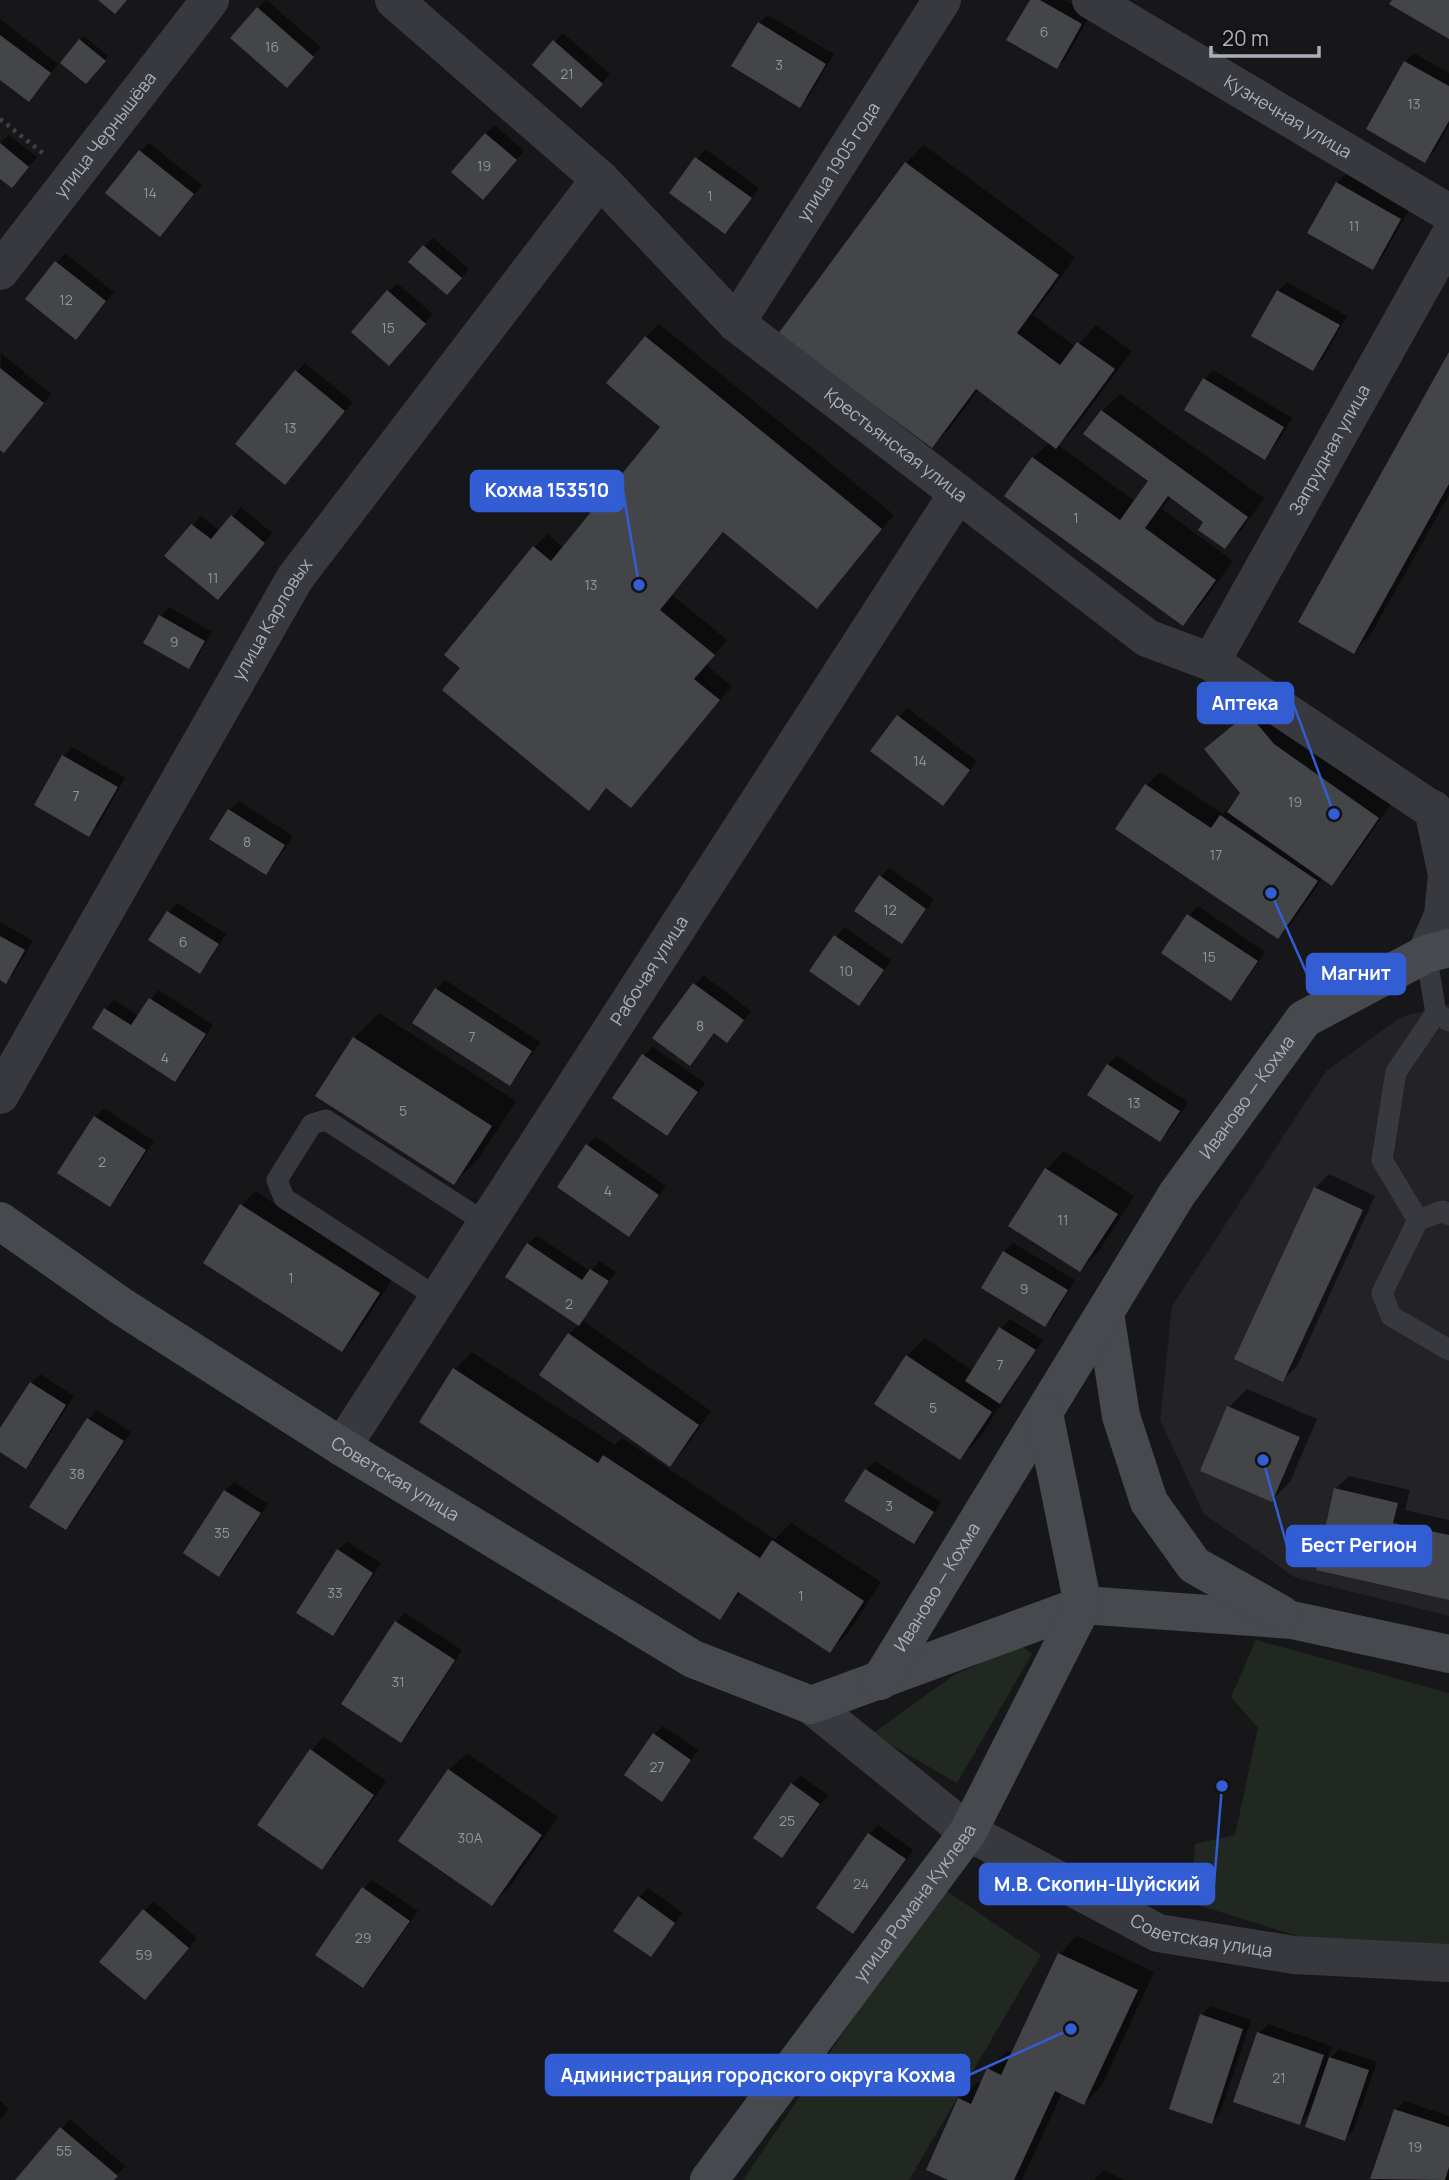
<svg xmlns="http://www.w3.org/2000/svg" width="1449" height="2180" viewBox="0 0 1449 2180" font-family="Manrope,sans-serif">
<rect width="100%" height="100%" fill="#171719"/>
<path fill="#232326" d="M1449 1004V1616L1296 1578 1204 1514 1160 1420 1172 1306 1326 1071 1401 1017Z"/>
<g fill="#212821">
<path d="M1256 1640 1449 1693V1946L1314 1941 1191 1903 1195 1844 1235 1835 1258 1728 1231 1697Z"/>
<path d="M1020 1645 1032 1654 957 1783 872 1734 954 1675Z"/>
<path d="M942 1888 1041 1955 909 2180H743Z"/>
</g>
<g fill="#0007">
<path d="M266 0 321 47 295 76 258 8Z"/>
<path d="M1032 0H1064L1090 15 1066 58 1057 67Z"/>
<path d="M768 15 834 54 809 96 800 105 759 23Z"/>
<path d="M0 19 58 64 37 91 0 78Z"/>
<path d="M563 33 610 74 590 97 555 42Z"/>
<path d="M84 36 108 56 90 78 80 40Z"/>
<path d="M1414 53 1449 73V125L1434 152 1425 161 1405 62Z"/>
<path d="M495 125 524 151 491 189 486 134Z"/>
<path d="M9 135 37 157 20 177H0V143Z"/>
<path d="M149 143 202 185 169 226 140 151Z"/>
<path d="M924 145 1075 257 1033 315 1076 347 1096 325 1132 351 1074 429 1058 445 1135 501 1150 481 1102 411 1120 394 1264 498 1242 529 1224 547 1206 522 1171 496 1162 509 1233 561 1200 606 1183 623 1007 496 1033 458 1050 442 979 389 950 428 932 446 780 334 906 163Z"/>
<path d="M705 149 759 188 725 232 672 193Z"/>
<path d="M1346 174 1409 210 1381 259 1372 267 1337 183Z"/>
<path d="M433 238 469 269 456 284 424 246Z"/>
<path d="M65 253 114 292 84 329 27 299Z"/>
<path d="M1287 282 1347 316 1322 360 1313 369 1253 336 1278 291Z"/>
<path d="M397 283 433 314 398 355 388 292Z"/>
<path d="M659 324 894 515 817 607 725 531 672 595 727 640 706 665 732 686 631 806 608 787 588 808 462 668 534 548 547 534 564 548 663 427 646 337Z"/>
<path d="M1 353 51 394 13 442 0 448Z"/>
<path d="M1449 356V495L1371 634 1354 652Z"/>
<path d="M305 363 353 402 293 474 297 372Z"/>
<path d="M1213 370 1292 418 1273 449 1264 457 1205 379Z"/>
<path d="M241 507 272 533 226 589 167 556 201 516 220 531Z"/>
<path d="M169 607 212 632 197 658 188 667 145 642 161 616Z"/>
<path d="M1263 701 1391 804 1345 870 1332 883 1323 877 1291 924 1278 937 1146 786 1160 772 1223 814 1242 793 1220 736Z"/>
<path d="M907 708 977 761 951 795 899 717Z"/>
<path d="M72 747 125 778 98 826 89 835 64 756Z"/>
<path d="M239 801 293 836 275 864 266 873 211 838 230 810Z"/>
<path d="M889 868 934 899 910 933 902 942 881 877Z"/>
<path d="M177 903 226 934 208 963 200 971 151 940 169 912Z"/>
<path d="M1198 906 1265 952 1239 990 1231 999 1163 953 1189 915Z"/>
<path d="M0 922 33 941 14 973 5 982 0 978Z"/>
<path d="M844 927 891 960 868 995 859 1004 811 971Z"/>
<path d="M703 975 751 1011 727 1040 715 1032 690 1064 655 1038Z"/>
<path d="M445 980 540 1042 518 1075 510 1084 436 989Z"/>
<path d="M159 990 213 1025 184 1071 175 1080 94 1027 106 1009 114 1000 139 1016Z"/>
<path d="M379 1013 516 1101 479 1158 454 1183 354 1038Z"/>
<path d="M653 1047 705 1083 676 1125 667 1134 644 1055Z"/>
<path d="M1117 1056 1188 1102 1169 1131 1160 1140 1108 1065Z"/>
<path d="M104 1108 154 1141 118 1196 109 1205 95 1117Z"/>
<path d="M596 1137 666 1186 638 1226 629 1235 587 1146Z"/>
<path d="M1064 1151 1134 1196 1098 1252 1080 1270 1010 1225 1047 1169Z"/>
<path d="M1329 1174 1375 1196 1297 1366 1283 1380 1315 1188Z"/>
<path d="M255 1191 392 1279 355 1337 341 1350 205 1262 242 1205Z"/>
<path d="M537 1236 590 1271 600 1261 616 1272 582 1320 711 1411 683 1451 670 1464 569 1334 579 1325 528 1244Z"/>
<path d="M1013 1243 1075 1280 1054 1316 1045 1325 1004 1252Z"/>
<path d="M1010 1319 1043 1340 978 1440 960 1458 907 1356 925 1338 973 1371 1001 1328Z"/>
<path d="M472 1352 615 1445 622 1438 775 1539 791 1523 881 1582 848 1633 830 1650 742 1592 719 1617 455 1369Z"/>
<path d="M40 1374 74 1396 34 1458 25 1466 0 1450V1431L31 1383Z"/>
<path d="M1247 1389 1317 1419 1290 1482 1272 1500 1202 1470 1229 1407Z"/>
<path d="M97 1410 131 1432 75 1519 66 1528 32 1507 89 1419Z"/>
<path d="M875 1461 941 1502 922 1533 914 1542 866 1470Z"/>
<path d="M1349 1476 1410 1490 1405 1510 1449 1520V1598L1335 1489Z"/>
<path d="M234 1482 268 1504 228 1566 219 1575 225 1491Z"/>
<path d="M347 1542 381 1563 341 1625 332 1634 338 1550Z"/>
<path d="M405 1613 462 1650 410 1732 401 1741 396 1622Z"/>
<path d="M663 1726 698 1750 670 1791 662 1800 654 1735Z"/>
<path d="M324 1737 386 1781 335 1854 321 1867 311 1751Z"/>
<path d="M467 1753 558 1817 510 1886 492 1904 449 1770Z"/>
<path d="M801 1776 828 1795 791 1847 782 1856 792 1784Z"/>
<path d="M878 1825 913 1850 862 1923 853 1932 818 1907 870 1834Z"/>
<path d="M372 1880 418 1911 372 1977 363 1986 364 1888Z"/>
<path d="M648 1888 683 1913 651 1955 639 1897Z"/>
<path d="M153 1901 197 1938 154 1989 102 1962Z"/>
<path d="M1077 1936 1154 1972 1102 2085 1084 2103 1062 2093 1022 2180H952L960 2099 978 2082 982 2084 989 2069 1007 2051 1013 2054 1060 1954Z"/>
<path d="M1210 2006 1251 2020 1220 2113 1212 2122 1202 2015Z"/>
<path d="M1268 2024 1332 2046 1327 2061 1339 2049 1377 2062 1353 2130 1344 2139 1312 2110 1300 2123 1235 2101 1259 2033Z"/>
<path d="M0 2101 9 2109 0 2120Z"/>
<path d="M1404 2101 1449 2116V2180H1378L1372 2178 1396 2110Z"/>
<path d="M70 2119 125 2166 113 2180H17Z"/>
<path d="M1104 2170 1124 2180H1094Z"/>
</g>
<g fill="#444549">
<path d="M98 0H127L115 14Z"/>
<path d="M1030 0H1040L1082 24 1057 69 1006 40Z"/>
<path d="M1392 0H1449V39L1389 4Z"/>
<path d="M257 7 314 57 287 88 230 38Z"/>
<path d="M758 22 826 64 800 108 731 66Z"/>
<path d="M0 35 51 73 29 102 0 80Z"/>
<path d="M79 39 106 61 86 84 60 63Z"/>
<path d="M553 40 603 84 581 108 532 65Z"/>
<path d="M1404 61 1449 86V121L1425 163 1366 129Z"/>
<path d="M485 133 517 160 483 200 451 172Z"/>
<path d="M0 143 29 167 12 188 0 179Z"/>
<path d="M139 150 194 194 160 237 105 193Z"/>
<path d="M695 157 752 198 725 234 669 193Z"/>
<path d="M905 162 1059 275 1017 333 1060 365 1077 342 1115 369 1056 449 976 389 932 448 778 334Z"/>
<path d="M1336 182 1401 219 1373 270 1307 233Z"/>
<path d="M423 245 462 278 447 295 408 262Z"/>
<path d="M55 261 106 301 76 340 25 299Z"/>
<path d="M387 290 426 324 389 366 351 332Z"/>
<path d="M1277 290 1340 325 1313 371 1251 336Z"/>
<path d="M645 336 882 529 817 609 723 532 660 610 715 655 694 679 720 700 631 808 606 788 589 811 442 690 460 668 444 655 533 546 551 561 660 427 606 383Z"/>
<path d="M1449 352V484L1354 654 1298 622Z"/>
<path d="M0 368 44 403 4 453 0 450Z"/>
<path d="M295 370 345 411 285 485 235 444Z"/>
<path d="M1203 378 1284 427 1265 460 1184 410Z"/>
<path d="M1101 410 1248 517 1225 549 1198 530 1203 522 1168 496 1145 528 1216 580 1183 626 1004 496 1032 457 1120 520 1148 481 1083 434Z"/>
<path d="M231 515 265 543 218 600 164 556 191 524 211 539Z"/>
<path d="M159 615 205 641 189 669 143 643Z"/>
<path d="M1248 713 1274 744 1379 818 1332 886 1227 812 1240 793 1204 749Z"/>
<path d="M897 715 970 770 943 806 870 751Z"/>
<path d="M62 755 118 787 89 837 34 805Z"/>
<path d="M1145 784 1211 828 1220 815 1318 881 1278 939 1115 829Z"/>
<path d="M228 809 285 845 266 875 209 839Z"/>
<path d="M879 875 926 909 902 944 854 911Z"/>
<path d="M167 911 219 944 200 974 148 940Z"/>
<path d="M1187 914 1258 961 1231 1001 1161 953Z"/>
<path d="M834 935 884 970 859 1006 809 971Z"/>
<path d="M0 936 25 950 6 984 0 980Z"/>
<path d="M693 983 744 1020 727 1043 714 1033 690 1066 652 1038Z"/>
<path d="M435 988 532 1051 510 1086 412 1023Z"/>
<path d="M149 998 206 1034 175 1082 92 1028 104 1008 131 1025Z"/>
<path d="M353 1037 492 1126 454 1185 315 1096Z"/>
<path d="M642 1054 698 1092 667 1136 612 1098Z"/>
<path d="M1107 1064 1180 1111 1160 1142 1087 1095Z"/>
<path d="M94 1116 146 1150 110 1207 57 1173Z"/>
<path d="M586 1144 659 1195 629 1237 557 1187Z"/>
<path d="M1045 1168 1118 1214 1080 1272 1008 1226Z"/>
<path d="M1314 1187 1363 1210 1283 1382 1234 1359Z"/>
<path d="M240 1204 380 1293 342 1352 203 1263Z"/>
<path d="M527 1243 582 1280 590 1269 609 1281 579 1326 505 1277Z"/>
<path d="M1003 1251 1068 1290 1045 1327 981 1288Z"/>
<path d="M999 1327 1036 1350 1000 1404 965 1381Z"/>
<path d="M568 1333 699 1425 670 1467 539 1375Z"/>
<path d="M906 1355 992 1412 960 1460 874 1404Z"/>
<path d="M453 1368 598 1463 603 1455 760 1558 772 1540 864 1601 830 1653 738 1592 720 1620 419 1422Z"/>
<path d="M30 1382 66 1405 26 1469 0 1452V1428Z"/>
<path d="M1227 1406 1300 1437 1272 1502 1200 1471Z"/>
<path d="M87 1418 124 1441 66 1530 29 1507Z"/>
<path d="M865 1469 934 1512 914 1544 844 1501Z"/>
<path d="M1334 1488 1398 1503 1393 1523 1449 1535V1600L1316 1570Z"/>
<path d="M224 1490 261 1513 219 1577 183 1553Z"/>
<path d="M337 1549 373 1573 333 1636 296 1613Z"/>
<path d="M395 1621 455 1660 401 1743 341 1704Z"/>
<path d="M653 1733 691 1760 662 1802 624 1775Z"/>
<path d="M310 1749 374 1795 322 1870 257 1825Z"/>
<path d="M448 1769 542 1835 492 1906 398 1841Z"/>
<path d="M791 1783 820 1804 782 1858 753 1838Z"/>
<path d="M868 1833 906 1859 853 1934 816 1908Z"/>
<path d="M362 1887 410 1921 363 1988 315 1955Z"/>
<path d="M638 1896 675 1923 651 1957 613 1931Z"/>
<path d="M143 1909 189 1948 145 2000 99 1962Z"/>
<path d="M1058 1953 1138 1990 1084 2105 1055 2091 1014 2180H948L926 2170 958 2098 971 2104 987 2068 1001 2075Z"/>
<path d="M1200 2014 1243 2029 1212 2124 1169 2109Z"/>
<path d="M1257 2032 1324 2055 1300 2125 1233 2102Z"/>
<path d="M1329 2057 1369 2070 1345 2141 1305 2127Z"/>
<path d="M1394 2109 1449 2127V2167L1445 2180 1370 2179Z"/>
<path d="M60 2127 118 2176 114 2180H15Z"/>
</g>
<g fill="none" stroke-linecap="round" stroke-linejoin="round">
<path stroke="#3e4044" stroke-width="4.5" stroke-dasharray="3.5 5" stroke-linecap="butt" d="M0 119 45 155"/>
<g stroke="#38393e" stroke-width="21">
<path d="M1426 954 1436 1013 1449 1021"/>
<path d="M1449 1215 1443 1211 1418 1220 1382 1293 1391 1316 1449 1350"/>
<path d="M1418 1220 1382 1160 1396 1072 1436 1013"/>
<path d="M438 1298 284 1198 277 1180 312 1124 326 1120 486 1223"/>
</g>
<g stroke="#38393e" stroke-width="38">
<path id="s1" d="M394 0 600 179 736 323 1147 638 1211 662 1449 821"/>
<path id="s2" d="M1091 0 1449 213"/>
<path id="s3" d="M0 271 210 0"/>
<path id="s4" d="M736 323 942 0"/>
<path id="s5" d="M1211 662 1449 237"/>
<path d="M1426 954 1443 915 1447 875 1433 809"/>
<path id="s6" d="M0 1095 295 578 600 179"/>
<path id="s7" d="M342 1447 958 493"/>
<path id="s8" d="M811 1705 968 1832 1158 1933 1294 1955 1449 1963"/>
</g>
<g stroke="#46494d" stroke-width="38">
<path id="s9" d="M0 1221 121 1306 342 1447 693 1659 811 1705 1083 1605 1292 1620 1449 1654"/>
<path d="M1105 1313 1121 1416 1149 1502 1194 1565 1281 1614"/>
<path id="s10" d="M880 1681 1177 1194 1304 1019 1426 954 1449 948"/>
<path id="s11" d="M709 2180 968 1832 1083 1605 1044 1413"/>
</g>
</g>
<g text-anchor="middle" stroke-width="7" stroke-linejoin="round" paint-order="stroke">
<g font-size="14" fill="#90949c">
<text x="1044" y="37">6</text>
<text x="272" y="52">16</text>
<text x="779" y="70">3</text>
<text x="567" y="79">21</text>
<text x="1414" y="109">13</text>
<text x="484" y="171">19</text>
<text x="150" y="198">14</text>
<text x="710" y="201">1</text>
<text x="1354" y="231">11</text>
<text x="66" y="305">12</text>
<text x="388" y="333">15</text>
<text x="290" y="433">13</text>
<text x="1076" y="523">1</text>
<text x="213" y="583">11</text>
<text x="591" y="590">13</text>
<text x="174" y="647">9</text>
<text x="920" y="766">14</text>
<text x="76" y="801">7</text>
<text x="1295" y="807">19</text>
<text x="247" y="847">8</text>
<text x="1216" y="860">17</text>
<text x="890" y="915">12</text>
<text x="183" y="947">6</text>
<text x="1209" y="962">15</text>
<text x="846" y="976">10</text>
<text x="700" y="1031">8</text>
<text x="472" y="1042">7</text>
<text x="165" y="1063">4</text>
<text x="1134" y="1108">13</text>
<text x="403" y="1116">5</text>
<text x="102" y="1167">2</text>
<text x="608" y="1196">4</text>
<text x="1063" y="1225">11</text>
<text x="291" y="1283">1</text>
<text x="1024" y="1294">9</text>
<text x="569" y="1309">2</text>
<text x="1000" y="1370">7</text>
<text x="933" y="1413">5</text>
<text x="77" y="1479">38</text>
<text x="889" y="1511">3</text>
<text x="222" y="1538">35</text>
<text x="335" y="1598">33</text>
<text x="801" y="1601">1</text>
<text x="398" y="1687">31</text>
<text x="657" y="1772">27</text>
<text x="787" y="1826">25</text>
<text x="470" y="1843">30А</text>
<text x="861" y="1889">24</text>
<text x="363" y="1943">29</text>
<text x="144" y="1960">59</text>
<text x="1279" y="2083">21</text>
<text x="1415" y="2152">19</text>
<text x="64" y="2156">55</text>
</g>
<g font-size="18" fill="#aaafb8" stroke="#121214">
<text dy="6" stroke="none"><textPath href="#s2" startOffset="229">Кузнечная улица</textPath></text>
<text dy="6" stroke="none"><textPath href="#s3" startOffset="172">улица Чернышёва</textPath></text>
<text dy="6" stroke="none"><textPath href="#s4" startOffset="191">улица 1905 года</textPath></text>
<text dy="6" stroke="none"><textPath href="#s1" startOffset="672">Крестьянская улица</textPath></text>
<text dy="6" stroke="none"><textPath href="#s5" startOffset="243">Запрудная улица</textPath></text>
<text dy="6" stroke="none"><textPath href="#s6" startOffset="548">улица Карловых</textPath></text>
<text dy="6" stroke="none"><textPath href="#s7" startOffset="567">Рабочая улица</textPath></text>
<text dy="6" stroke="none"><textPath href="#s10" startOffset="690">Иваново — Кохма</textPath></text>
<text dy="6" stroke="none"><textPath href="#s9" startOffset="472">Советская улица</textPath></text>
<text dy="6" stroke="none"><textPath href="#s10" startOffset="110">Иваново — Кохма</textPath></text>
<text dy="6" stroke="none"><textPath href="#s11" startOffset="345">улица Романа Куклева</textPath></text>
<text dy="6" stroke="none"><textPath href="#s8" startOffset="460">Советская улица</textPath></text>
</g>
</g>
<path fill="none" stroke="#325dd3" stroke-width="2.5" d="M639 585L623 491M1334 814L1293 703M1271 893L1307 974M1263 1460L1287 1546M1222 1786L1214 1884M1071 2029L969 2075"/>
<g fill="#325dd3" stroke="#121214" stroke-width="2.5">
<circle cx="639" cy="585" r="7"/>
<circle cx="1334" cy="814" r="7"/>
<circle cx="1271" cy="893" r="7"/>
<circle cx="1263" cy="1460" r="7"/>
<circle cx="1222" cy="1786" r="7"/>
<circle cx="1071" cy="2029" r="7"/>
</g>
<g fill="#325dd3" stroke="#325dd3" stroke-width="2.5">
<rect x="471" y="471" width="152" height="40" rx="7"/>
<rect x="1198" y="683" width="95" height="40" rx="7"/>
<rect x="1307" y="954" width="98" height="40" rx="7"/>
<rect x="1287" y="1526" width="144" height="40" rx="7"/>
<rect x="980" y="1864" width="234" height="40" rx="7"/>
<rect x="546" y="2055" width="423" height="40" rx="7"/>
</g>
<g font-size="19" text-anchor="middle" font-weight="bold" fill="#fff">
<text x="547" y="497">Кохма 153510</text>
<text x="1245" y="710">Аптека</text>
<text x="1356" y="980">Магнит</text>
<text x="1359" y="1552">Бест Регион</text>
<text x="1097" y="1891">М.В. Скопин-Шуйский</text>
<text x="758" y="2082">Администрация городского округа Кохма</text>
</g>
<path d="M1211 46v10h108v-10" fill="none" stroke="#aaafb8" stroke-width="3.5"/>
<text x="1222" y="46" font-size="21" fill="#aaafb8" stroke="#121214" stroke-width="5" paint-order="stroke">20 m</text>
</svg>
